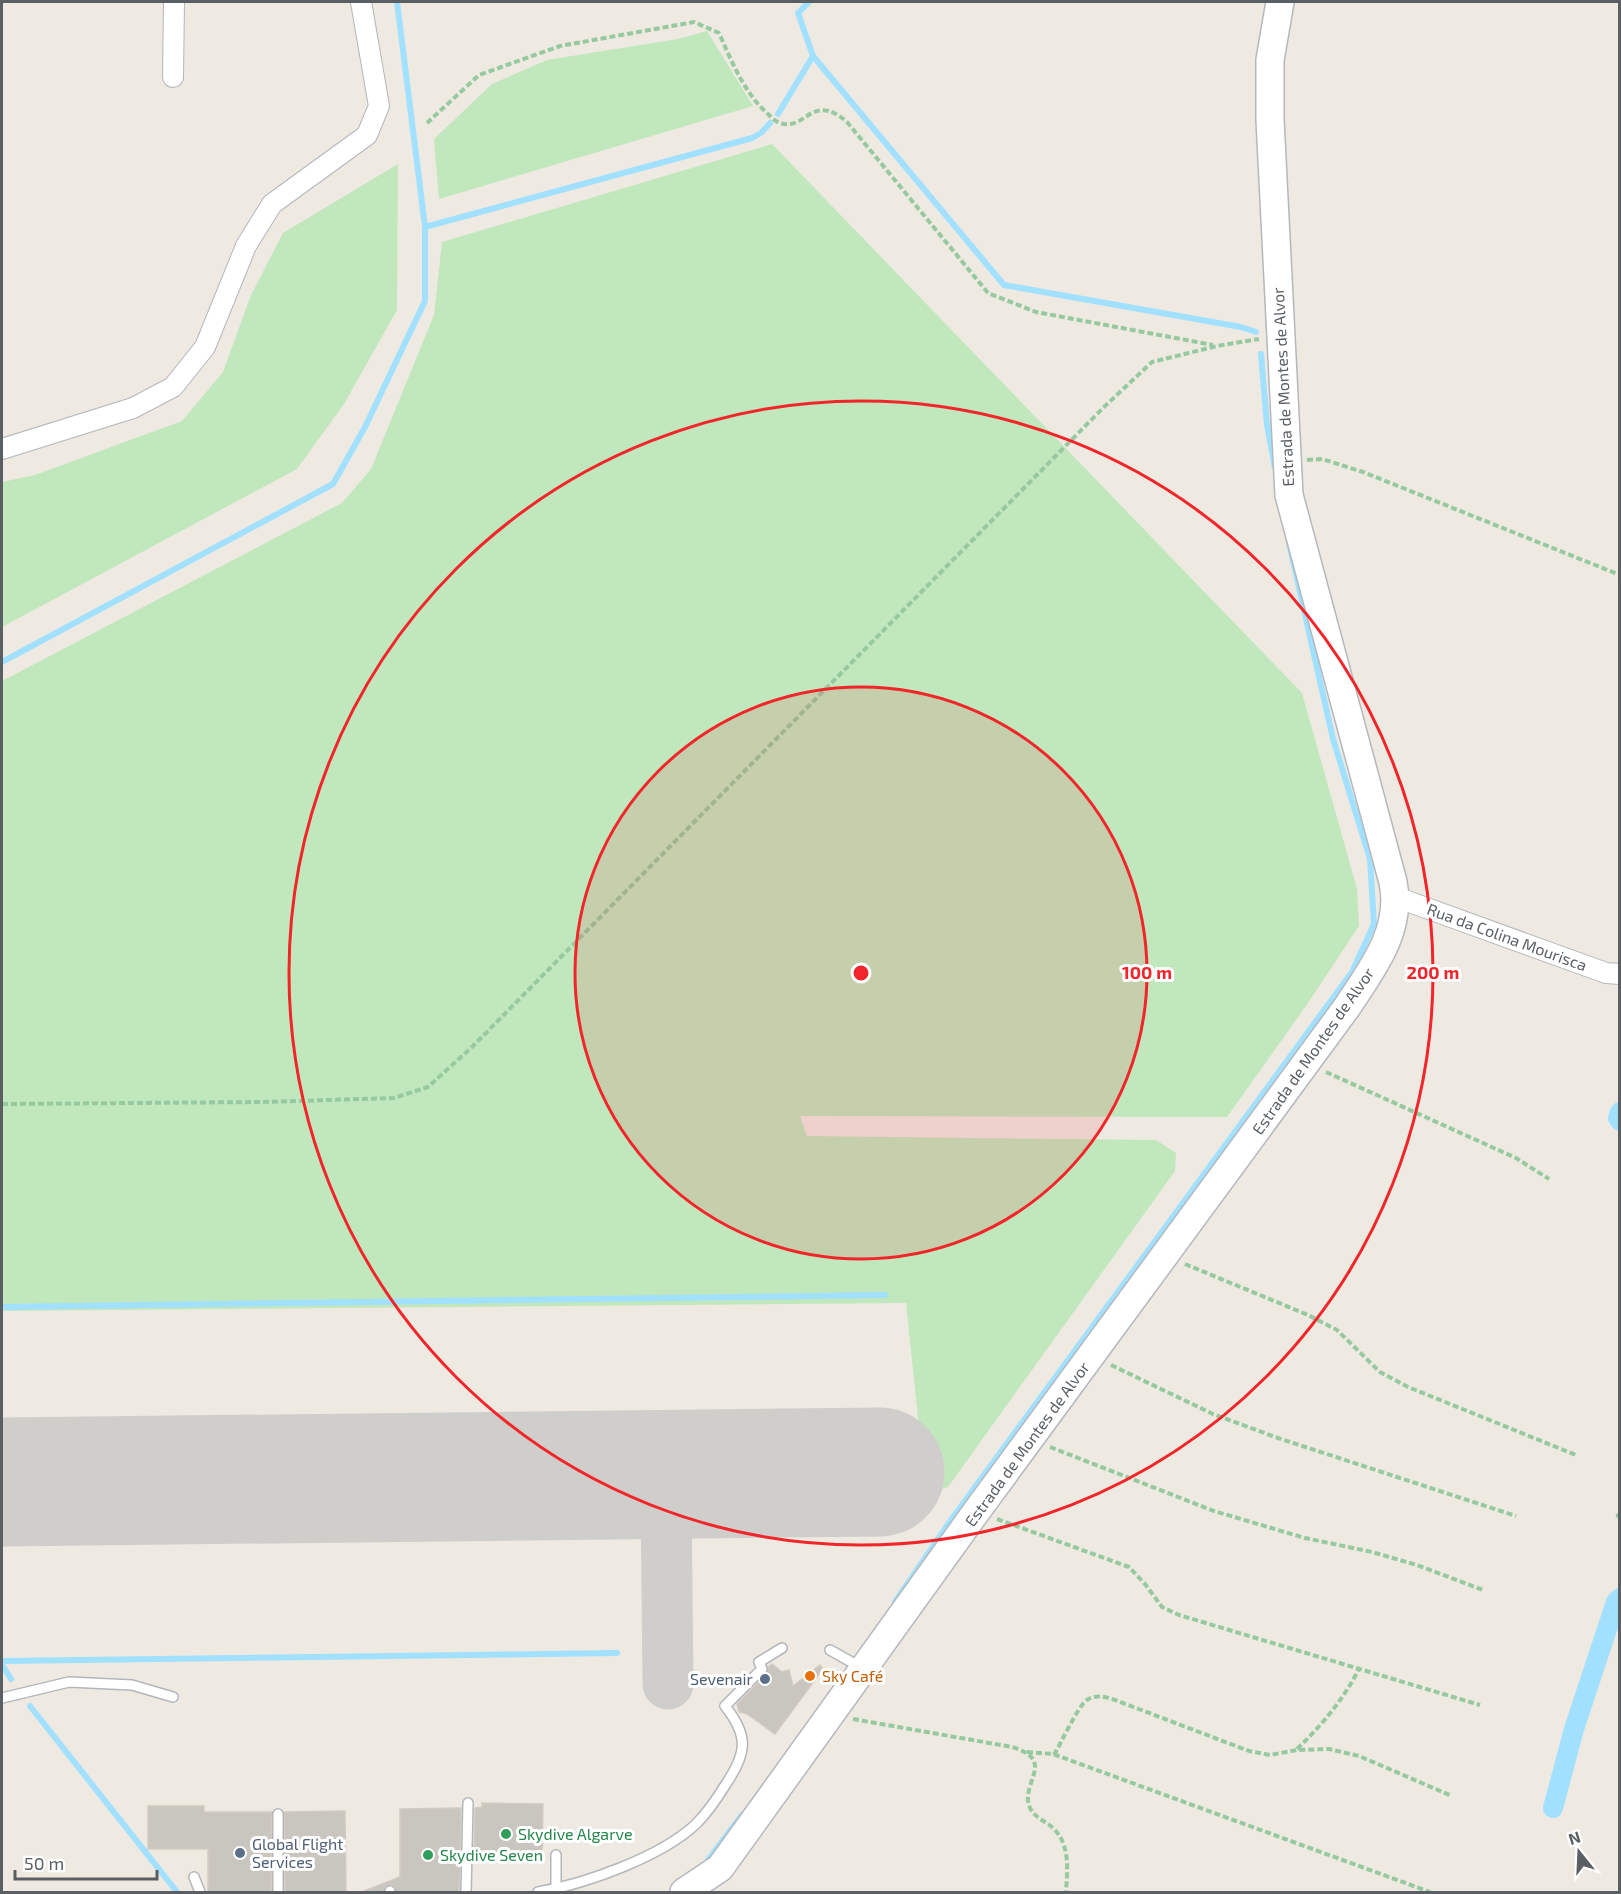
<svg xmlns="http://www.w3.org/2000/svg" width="1621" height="1894" viewBox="0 0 1621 1894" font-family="'Exo 2',sans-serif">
<rect width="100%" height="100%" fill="#eeeae2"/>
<g fill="#c1e7bd">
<path d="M707 31 753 106 439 199 434 139 492 84 547 60 678 39Z"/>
<path d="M772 144 1302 693 1357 889 1359 926 1308 1003 1227 1117 800 1116 807 1136 1156 1140 1176 1153 1175 1171 948 1487 926 1494 906 1303 2 1311V681L342 503 371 469 434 315 442 242Z"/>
<path d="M398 164 397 310 344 404 297 469 2 627V482L35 475 182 421 223 372 251 295 283 233Z"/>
</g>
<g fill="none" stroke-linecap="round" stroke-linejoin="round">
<g stroke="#a1e0ff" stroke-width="6">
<path d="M809 2 798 13 813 56 1004 285 1241 327 1256 332"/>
<path d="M778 114 813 56"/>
<path d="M425 227 752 138 761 133 770 123"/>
<path d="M1261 354 1267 425 1275 468"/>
<path d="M2 662 333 484 365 427 425 301V227L397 2"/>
<path d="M2 1307 885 1295"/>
<path d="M895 1602 951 1520 1352 972 1374 924 1370 859 1333 739 1289 543"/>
<path d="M2 1661 617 1653"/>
<path d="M2 1665 11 1679"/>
<path d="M30 1706 177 1892"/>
<path d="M708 1860 742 1815"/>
</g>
<g stroke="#a1e0ff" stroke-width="20">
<path d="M1620 1112 1618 1118 1620 1121"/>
<path d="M1553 1808 1574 1729 1616 1602 1620 1598"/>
</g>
<path stroke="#d0cecb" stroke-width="51" d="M668 1684 666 1498C670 1485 675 1480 687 1474"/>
<path stroke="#d0cecb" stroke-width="129" d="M2 1482 880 1472"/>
</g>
<g fill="#c9c5bf" stroke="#d3cbc0" stroke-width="1.5">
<path d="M772 1664 782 1672 789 1670 793 1686 820 1665 823 1669 775 1734 747 1714 739 1712 737 1704 767 1674 768 1667Z"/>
<path d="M482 1803 543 1804 542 1853 474 1852 475 1808 482 1807Z"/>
<path d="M148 1806H204V1812H272L271 1893H208V1849H148Z"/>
<path d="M461 1808 459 1893H397L395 1887 391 1884 385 1887 383 1893H364V1891L400 1877V1809Z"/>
<path d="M345 1811 346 1893H285L284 1812Z"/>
</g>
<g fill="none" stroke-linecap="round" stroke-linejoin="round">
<defs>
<g id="lane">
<path d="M830 1650 862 1668"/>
<path d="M2 1698 69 1682 132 1685 173 1697"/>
<path d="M278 1814V1892"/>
<path d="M556 1855V1889"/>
<path d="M194 1877 200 1892"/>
<path d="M390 1891V1892"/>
<path d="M466 1892 468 1803"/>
<path d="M538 1892C585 1884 661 1857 696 1824 708 1812 718 1797 726 1784 747 1753 749 1736 725 1706L762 1669 759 1662 782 1648"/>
</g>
<g id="street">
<path d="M173 77 174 2"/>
<path d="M2 449 133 408 173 387 205 347 246 246 272 204 367 135 379 106 361 2"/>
<path d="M1396 897 1606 973 1620 974"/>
</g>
<path id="secondary" d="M684 1892 720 1868 976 1512 1347 1007C1372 969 1403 930 1393 882L1289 495 1270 120V60L1280 2"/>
</defs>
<use href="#lane" stroke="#b3b6ba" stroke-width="12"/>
<use href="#street" stroke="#b3b6ba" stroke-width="22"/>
<use href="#secondary" stroke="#b4b8bd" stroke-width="30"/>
<g stroke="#96c99f" stroke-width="4" stroke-dasharray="6 3" stroke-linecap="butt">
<path d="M427 123 479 75 560 46 694 22 719 33C732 62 744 93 769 115 772 118 776 122 780 123 806 132 811 91 847 122L988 293 1036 312 1213 345"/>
<path d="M1307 460 1322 459 1363 472 1620 575"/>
<path d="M1326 1072 1516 1158 1549 1179"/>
<path d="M2 1104 263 1102 394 1098 428 1087 472 1047 1104 407 1152 362 1217 346 1259 339"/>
<path d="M1185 1264 1308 1315 1337 1330 1380 1372 1408 1387 1576 1455"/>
<path d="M1111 1365 1213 1414 1278 1438 1516 1516"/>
<path d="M1050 1447 1214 1511 1305 1538 1372 1552 1417 1565 1483 1590"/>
<path d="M1616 1516 1620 1515"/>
<path d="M997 1519 1129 1567 1145 1584 1162 1607 1179 1615 1480 1705"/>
<path d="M853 1719 1012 1747C1058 1761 1019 1783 1030 1808 1036 1819 1046 1821 1054 1829 1071 1846 1067 1872 1066 1892"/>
<path d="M1297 1749C1322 1725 1343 1700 1359 1669"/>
<path d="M1027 1752 1053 1754 1430 1892"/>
<path d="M1054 1755C1061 1743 1078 1706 1087 1700 1096 1694 1106 1697 1115 1700L1249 1751 1270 1755 1297 1750 1329 1749 1359 1756 1452 1796"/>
</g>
<use href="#lane" stroke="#fff" stroke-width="9"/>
<use href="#street" stroke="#fff" stroke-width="20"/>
<use href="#secondary" stroke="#fff" stroke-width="27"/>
</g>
<circle cx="861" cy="973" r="286" fill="#f1252a" fill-opacity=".12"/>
<g fill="none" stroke="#f1252a" stroke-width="3">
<circle cx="861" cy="973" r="286"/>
<circle cx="861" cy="973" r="572"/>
</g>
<circle fill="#e8710a" stroke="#fff" stroke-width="2" cx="810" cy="1676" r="6"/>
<g fill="#5c6f8a" stroke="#fff" stroke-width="2">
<circle cx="765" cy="1679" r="6"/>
<circle cx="240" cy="1853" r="6"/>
</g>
<g fill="#2e9e5b" stroke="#fff" stroke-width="2">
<circle cx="506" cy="1834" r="6"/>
<circle cx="428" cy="1855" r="6"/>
</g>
<g text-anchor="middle" stroke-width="6" stroke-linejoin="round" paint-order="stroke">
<g font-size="16" fill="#5a5f64" stroke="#fff">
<text transform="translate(1283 387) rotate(-93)" y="6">Estrada de Montes de Alvor</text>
<text transform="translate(1507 937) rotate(20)" y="6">Rua da Colina Mourisca</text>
<text transform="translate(1313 1051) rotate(-55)" y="6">Estrada de Montes de Alvor</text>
<text transform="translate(1027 1444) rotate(-54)" y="6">Estrada de Montes de Alvor</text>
</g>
<g font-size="16" fill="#c56008" stroke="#fff" text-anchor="start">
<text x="822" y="1682">Sky Café</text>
</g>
<g font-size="16" fill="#4e5e75" stroke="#fff" text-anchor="end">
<text x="753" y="1685">Sevenair</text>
<text x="252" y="1850" text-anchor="start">Global Flight<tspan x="252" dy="18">Services</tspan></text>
</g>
<g font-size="16" fill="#27864d" stroke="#fff" text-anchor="start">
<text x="518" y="1840">Skydive Algarve</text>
<text x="440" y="1861">Skydive Seven</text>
</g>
</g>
<circle cx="861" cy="973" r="9" fill="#f1252a" stroke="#fff" stroke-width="3"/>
<g font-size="18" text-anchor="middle" font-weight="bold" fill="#f1252a" stroke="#fff" stroke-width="6" stroke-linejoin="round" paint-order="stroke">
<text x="1147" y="979">100 m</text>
<text x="1433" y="979">200 m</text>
</g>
<rect width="1621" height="1894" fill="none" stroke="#5a5f64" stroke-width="6"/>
<g transform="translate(1579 1852) rotate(342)" stroke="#ffffff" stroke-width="4.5" paint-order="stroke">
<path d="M0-4.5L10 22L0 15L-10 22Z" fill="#5a5f64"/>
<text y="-9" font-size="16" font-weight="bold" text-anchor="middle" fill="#5a5f64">N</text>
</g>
<path d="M15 1870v9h142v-9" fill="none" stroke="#5a5f64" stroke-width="3"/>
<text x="24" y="1870" font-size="18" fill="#5a5f64" stroke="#ffffff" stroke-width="4.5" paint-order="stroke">50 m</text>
</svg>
